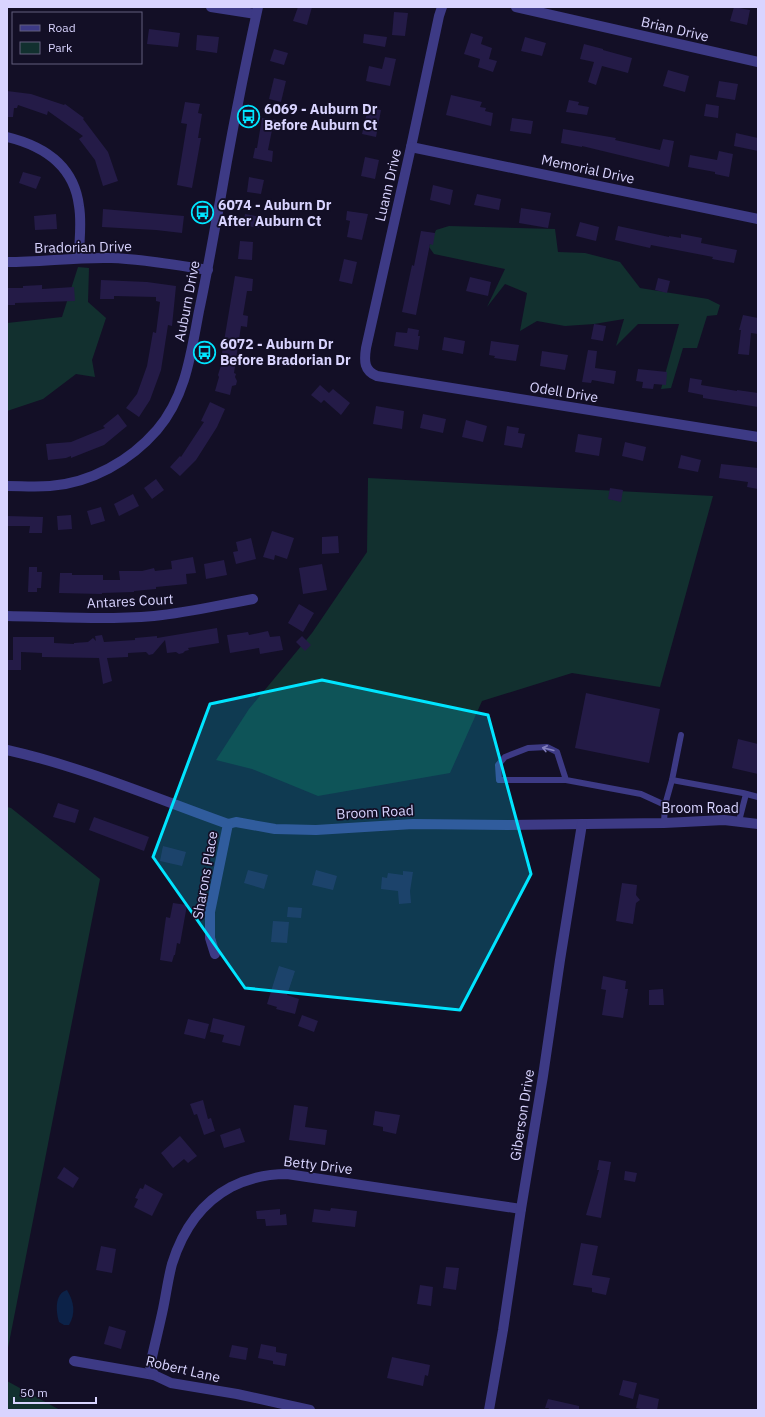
<svg xmlns="http://www.w3.org/2000/svg" width="765" height="1417" viewBox="0 0 765 1417" font-family="'IBM Plex Sans',sans-serif">
<rect width="100%" height="100%" fill="#130f26"/>
<g fill="#12302f">
<path d="M449 226 555 229 558 252 585 253 620 262 640 288 708 299 720 305 717 315 707 316 697 348H683L671 388 661 389 679 324H638L616 346 624 319 594 324 565 326 537 321 520 331 527 293 505 284 487 307 505 269 434 254 429 247 436 230Z"/>
<path d="M78 267 89 268 88 302 106 318 92 360 95 377 76 374 43 399 7 411V323L62 317Z"/>
<path d="M368 478 713 496 660 687 572 673 482 701 450 773 318 796 252 769 216 760 249 709 312 633 367 552Z"/>
<path d="M7 807 11 808 100 879 7 1353Z"/>
<path d="M7 1381 60 1410H7Z"/>
</g>
<path fill="#0c2248" d="M67 1290C74 1302 76 1313 69 1325H64L59 1322C56 1312 54 1294 67 1290Z"/>
<g fill="#241b47">
<path d="M298 7H312L307 25 293 21Z"/>
<path d="M734 7 750 10 747 25 730 21Z"/>
<path d="M394 12 408 13 405 36 392 35Z"/>
<path d="M149 29 180 33 178 47 147 44Z"/>
<path d="M471 33 483 37 481 44 492 48 489 59 497 61 493 72 478 67 480 59 464 54Z"/>
<path d="M364 34 387 37 385 47 363 43Z"/>
<path d="M197 35 219 37 217 53 196 50Z"/>
<path d="M525 37 546 43 542 56 521 51Z"/>
<path d="M584 44 603 49V50L632 58 628 73 602 66 596 85 588 82 594 62 580 59Z"/>
<path d="M274 49 288 53 284 65 270 61Z"/>
<path d="M385 57 396 59 390 86 366 81 369 66 382 69Z"/>
<path d="M668 70 689 76 685 92 663 86Z"/>
<path d="M274 78 286 81 281 102 269 99Z"/>
<path d="M719 81 738 84 735 100 716 97Z"/>
<path d="M7 91 31 94 64 105 65 104 84 118 83 119 108 152 118 181 103 186 95 160 79 139 83 136 48 111 47 115 18 105 17 108H14L13 117H7Z"/>
<path d="M451 95 482 102 480 107 486 108 485 111 493 113 491 126 446 115Z"/>
<path d="M569 100 579 102 578 105 589 107 587 115 566 112Z"/>
<path d="M185 102 200 104 198 113 202 114 198 138H201L192 188 177 185 187 124 181 123Z"/>
<path d="M706 104 719 106 718 118 704 116Z"/>
<path d="M368 108 381 110 376 137 362 134Z"/>
<path d="M262 118 277 120 275 131 272 130 268 150 273 151 272 162 253 158 255 148H257Z"/>
<path d="M512 118 533 121 531 134 510 131Z"/>
<path d="M563 129 616 138 615 140 660 150 663 139 674 141 669 167 582 146V147L561 143Z"/>
<path d="M736 133 758 138V151L734 146Z"/>
<path d="M719 151 733 154 729 177 715 174V172L688 167 690 155 717 160Z"/>
<path d="M365 157 379 160 375 179 361 176Z"/>
<path d="M23 172 41 177 36 189 19 183Z"/>
<path d="M249 177 264 180 261 194 247 192Z"/>
<path d="M433 185 453 190 450 205 430 200Z"/>
<path d="M477 194 501 199 499 210 474 205Z"/>
<path d="M521 208 551 213 548 228 519 223Z"/>
<path d="M103 209 184 216 182 233 156 230 102 227Z"/>
<path d="M347 211 368 214 362 240 347 237 350 221 346 220Z"/>
<path d="M56 214 57 229 35 230 34 216Z"/>
<path d="M245 214 261 217 259 228 243 225Z"/>
<path d="M580 222 599 227 596 241 576 236Z"/>
<path d="M618 226 669 237V236L681 238V234L702 238 701 243 737 250 734 263 712 259 713 257 651 245 650 248 615 240Z"/>
<path d="M421 231 435 233 433 245 430 244 416 315 402 312 412 265 414 266Z"/>
<path d="M240 241 253 242 252 260 238 259Z"/>
<path d="M344 259 357 262 352 284 339 281Z"/>
<path d="M235 276 253 279 252 291H247L243 315 248 316 247 327 241 326 234 373 236 374 235 377 237 381 236 385 232 386 230 395 215 391 219 377 218 375 223 359H221Z"/>
<path d="M470 277 491 282 488 296 466 291Z"/>
<path d="M658 278 670 281 667 293 655 290Z"/>
<path d="M101 280 147 282 176 286 172 326 168 325 161 370 150 400 139 417 126 408 137 394 147 366 153 332 156 333 160 302 156 301V297L114 296V299H100Z"/>
<path d="M42 285V289L74 287 75 301 15 303V305H7V288H23V286Z"/>
<path d="M743 315 758 318V334L751 333 749 355 738 354 741 330H739Z"/>
<path d="M594 324 606 326 603 341 591 339Z"/>
<path d="M408 328 419 330 418 336H420L418 350 394 346 396 332 407 333Z"/>
<path d="M444 337 465 341 463 354 442 350Z"/>
<path d="M491 341 519 345 516 361 494 358 495 356 489 355Z"/>
<path d="M588 350 597 351 595 368 616 371 614 384 592 380 591 383 582 382Z"/>
<path d="M542 351 568 355 565 370 540 366Z"/>
<path d="M638 369 667 372 666 385 654 384 653 389 642 388 643 382 636 381Z"/>
<path d="M690 378 702 380 701 385 737 391V390L758 393V407L703 398V395L688 392Z"/>
<path d="M320 385 329 393 333 389 350 403 341 415 324 400 321 403 311 395Z"/>
<path d="M210 402 225 409 217 427 196 460 180 476 170 467 180 456 181 457 204 422 201 421Z"/>
<path d="M376 406 404 411 402 429 373 424Z"/>
<path d="M118 414 127 426 104 445 71 458V456L66 458 48 460 46 444 71 442 105 428 103 426Z"/>
<path d="M423 414 446 419 443 433 420 428Z"/>
<path d="M466 420 487 426 483 442 462 437Z"/>
<path d="M507 426 519 428 518 433 525 434 522 448 504 445Z"/>
<path d="M578 434 602 438 599 456 575 452Z"/>
<path d="M625 442 646 447 643 461 622 456Z"/>
<path d="M681 455 701 460 698 472 678 468Z"/>
<path d="M721 464 758 468V489L747 487 748 482 719 478Z"/>
<path d="M156 479 164 490 152 499 144 488Z"/>
<path d="M610 488 623 490 621 502 608 499Z"/>
<path d="M133 494 139 506 119 516 114 504Z"/>
<path d="M101 507 105 521 91 525 87 511Z"/>
<path d="M71 515 72 529 58 530 57 516Z"/>
<path d="M7 516 43 517 42 533H29L30 526H7Z"/>
<path d="M272 531 294 538 287 559 275 555 274 560 263 557Z"/>
<path d="M338 536 339 553 322 554V537Z"/>
<path d="M251 538 256 559 236 564 233 552 238 551 236 542Z"/>
<path d="M193 557 196 573 186 574 187 584 156 587V589L134 591V592L102 593V594L59 593 60 573H72V575H103V580H120L119 571H142L154 568 155 571 172 569 171 561Z"/>
<path d="M224 560 227 575 206 579 204 564Z"/>
<path d="M322 564 327 590 303 594 299 568Z"/>
<path d="M29 567H37V572H42L41 588H37V592H28Z"/>
<path d="M299 604 314 613 303 632 288 623Z"/>
<path d="M217 628 219 643 188 648 189 650 185 651 183 653 179 654 176 652 167 653 165 640 153 654 149 655 146 652 128 653V657L107 658 112 681 103 684 99 658 42 657V653L21 652V670H7V660H13V637H54V643L74 644V643L88 642 93 638 96 641 95 636 102 635 104 642 135 640V638L157 636V638Z"/>
<path d="M268 631 270 637 280 636 283 650 260 654 259 648 230 653 227 635 248 632 249 635Z"/>
<path d="M302 636 311 645 305 651 296 642Z"/>
<path d="M586 693 660 709 649 763 575 748Z"/>
<path d="M738 739 758 744V774L732 768Z"/>
<path d="M58 803 79 810 75 823 53 817Z"/>
<path d="M94 817 149 837 144 851 89 830Z"/>
<path d="M163 846 186 852 182 866 160 861Z"/>
<path d="M248 870 268 875 264 889 244 883Z"/>
<path d="M316 870 337 876 333 890 312 885Z"/>
<path d="M403 871 413 872 410 891 411 903 399 904 398 891 381 889 382 877 387 878 388 873 403 875Z"/>
<path d="M622 883 637 885 636 895 640 900 636 903 633 924 616 921Z"/>
<path d="M173 903 187 905 180 944 177 943 175 955H174L172 962 160 960 166 917 170 918Z"/>
<path d="M288 907 302 908 301 918 287 917Z"/>
<path d="M273 921 289 922 287 943 271 942Z"/>
<path d="M279 966 295 971 287 995 299 999 295 1014 276 1009 277 1007 267 1004Z"/>
<path d="M603 976 626 981 625 989H628L623 1018 602 1015 606 990 601 989Z"/>
<path d="M663 989 664 1005H649V990Z"/>
<path d="M302 1015 318 1021 314 1032 298 1026Z"/>
<path d="M213 1018 245 1026 240 1046 222 1042 224 1035 210 1032Z"/>
<path d="M188 1019 209 1024 205 1039 184 1034Z"/>
<path d="M203 1100 208 1119 211 1118 215 1131 204 1135 197 1114 194 1115 190 1104Z"/>
<path d="M294 1105 308 1107 305 1127 327 1130 325 1145 289 1140Z"/>
<path d="M375 1111 400 1115 396 1134 383 1131V1127L373 1125Z"/>
<path d="M240 1128 245 1142 224 1148 220 1135Z"/>
<path d="M180 1136 197 1156 188 1163 184 1159 173 1168 161 1153Z"/>
<path d="M599 1160 611 1162 601 1218 586 1215 599 1170H597Z"/>
<path d="M64 1167 79 1178 73 1188 57 1178Z"/>
<path d="M625 1171 637 1173 635 1182 624 1180Z"/>
<path d="M145 1184 163 1194 152 1216 134 1207 138 1199 135 1198 140 1188 143 1189Z"/>
<path d="M331 1208 357 1211 355 1227 312 1222 314 1209 330 1211Z"/>
<path d="M280 1209V1215L286 1214 287 1225 266 1226 265 1219H257L256 1211Z"/>
<path d="M581 1243 598 1246 592 1275 610 1278 606 1295 592 1292V1288L573 1285Z"/>
<path d="M101 1246 116 1249 112 1273 96 1270Z"/>
<path d="M446 1267 459 1268 456 1290 443 1288Z"/>
<path d="M420 1285 433 1287 431 1306 417 1304Z"/>
<path d="M109 1326 126 1331 121 1349 104 1344Z"/>
<path d="M261 1344 276 1347V1352L287 1354 285 1366 273 1364V1361L258 1358Z"/>
<path d="M232 1345 248 1348 246 1360 229 1357Z"/>
<path d="M392 1357 430 1365 428 1376 425 1375 423 1386 387 1378Z"/>
<path d="M623 1380 637 1383 633 1399 619 1395Z"/>
<path d="M639 1394 659 1399 657 1410H645L636 1408Z"/>
<path d="M548 1399 579 1406V1410H548L549 1408H545Z"/>
</g>
<g fill="none" stroke-linecap="round" stroke-linejoin="round">
<g stroke="#3d3a85" stroke-width="6">
<path d="M566 780 557 752 547 747 528 748 505 757 498 765 499 780H566L641 794 665 805"/>
<path d="M672 780 681 735"/>
<path d="M739 821 746 794"/>
<path d="M664 823 665 805 672 780 743 793 758 797"/>
</g>
<g stroke="#3d3a85" stroke-width="10">
<path d="M211 7 256 14"/>
<path d="M442 7 439 16 411 147 366 348C364 361 364 371 377 376L758 437"/>
<path d="M516 7 758 62"/>
<path d="M7 137C44 146 74 165 79 206 82 223 79 241 79 258"/>
<path d="M411 147 758 219"/>
<path d="M7 262C42 262 76 257 111 258 143 259 176 265 208 270"/>
<path d="M7 486C21 486 35 487 50 486 91 483 130 461 157 430 186 396 191 353 199 311 207 274 213 238 220 201 231 136 244 71 258 7"/>
<path d="M7 616C56 617 105 620 154 616 187 613 220 605 253 599"/>
<path d="M7 750C83 767 155 798 228 824L236 822 275 829 316 830 413 824 508 825 664 823 724 820 758 824"/>
<path d="M215 954 210 938V912L228 824"/>
<path d="M74 1361 154 1375 171 1383 237 1394 310 1410"/>
<path d="M154 1375 150 1366C154 1347 159 1328 163 1309 166 1295 168 1279 172 1264 182 1232 201 1203 231 1187 249 1178 268 1174 287 1174L521 1209"/>
<path d="M489 1410 503 1330 521 1209 543 1076 560 960 582 824"/>
</g>
</g>
<defs><path id="oneway-shaft" d="M-6 0H5M1.5-3L5.5 0L1.5 3" fill="none" stroke-width="1.6" stroke-linecap="round" stroke-linejoin="round"/></defs>
<use stroke="#837fbc" href="#oneway-shaft" transform="translate(548 749) rotate(-166)"/>
<path fill="#00e5ff" fill-opacity="0.2" stroke="#00e5ff" stroke-width="3" stroke-linejoin="round" d="M322 680 488 715 531 874 460 1010 245 988 153 857 210 704Z"/>
<defs>
<symbol id="bus-ring" viewBox="-11 -11 22 22"><circle r="9.5" fill="#130f26" stroke="#00e5ff" stroke-width="1.5"/><path d="M-5-6H5V4H4V6H2V4H-2V6H-4V4H-5ZM-3.5-4V0h7V-4ZM-3.5 1.2v1.5H-2V1.2ZM2 1.2v1.5H3.5V1.2Z" fill="#00e5ff"/></symbol>
</defs>
<g fill-rule="evenodd">
<use href="#bus-ring" x="236" y="104" width="25" height="25"/>
<use href="#bus-ring" x="190" y="200" width="25" height="25"/>
<use href="#bus-ring" x="192" y="340" width="25" height="25"/>
</g>
<g text-anchor="middle" stroke-width="3.5" stroke-linejoin="round" paint-order="stroke">
<g font-size="14" fill="#d9d4ff" stroke="#130f26">
<text transform="translate(675 29) rotate(13)" y="5">Brian Drive</text>
<text transform="translate(588 169) rotate(12)" y="5">Memorial Drive</text>
<text transform="translate(388 185) rotate(-77)" y="5">Luann Drive</text>
<text transform="translate(83 247) rotate(-1)" y="5">Bradorian Drive</text>
<text transform="translate(187 301) rotate(-79)" y="5">Auburn Drive</text>
<text transform="translate(564 392) rotate(9)" y="5">Odell Drive</text>
<text transform="translate(130 601) rotate(-3)" y="5">Antares Court</text>
<text x="700" y="813">Broom Road</text>
<text transform="translate(375 812) rotate(-3)" y="5">Broom Road</text>
<text transform="translate(205 875) rotate(-80)" y="5">Sharons Place</text>
<text transform="translate(522 1115) rotate(-81)" y="5">Giberson Drive</text>
<text transform="translate(318 1165) rotate(7)" y="5">Betty Drive</text>
<text transform="translate(183 1369) rotate(13)" y="5">Robert Lane</text>
</g>
<g font-size="14" font-weight="bold" fill="#d9d4ff" stroke="#130f26" text-anchor="start">
<text x="264" y="114">6069 - Auburn Dr<tspan x="264" dy="16">Before Auburn Ct</tspan></text>
<text x="218" y="210">6074 - Auburn Dr<tspan x="218" dy="16">After Auburn Ct</tspan></text>
<text x="220" y="349">6072 - Auburn Dr<tspan x="220" dy="16">Before Bradorian Dr</tspan></text>
</g>
</g>
<rect width="765" height="1417" fill="none" stroke="#d9d4ff" stroke-width="16"/>
<rect x="12" y="12" width="130" height="52" fill="#130f26" stroke="#625e7d"/>
<rect x="20" y="25" width="20" height="6" fill="#3d3a85" stroke="#625e7d"/>
<text x="48" y="32" font-size="12" fill="#d9d4ff">Road</text>
<rect x="20" y="42" width="20" height="12" fill="#12302f" stroke="#625e7d"/>
<text x="48" y="52" font-size="12" fill="#d9d4ff">Park</text>
<path d="M14 1397v6h82v-6" fill="none" stroke="#d9d4ff" stroke-width="2"/>
<text x="20" y="1397" font-size="12" fill="#d9d4ff" stroke="#130f26" stroke-width="3" paint-order="stroke">50 m</text>
</svg>
